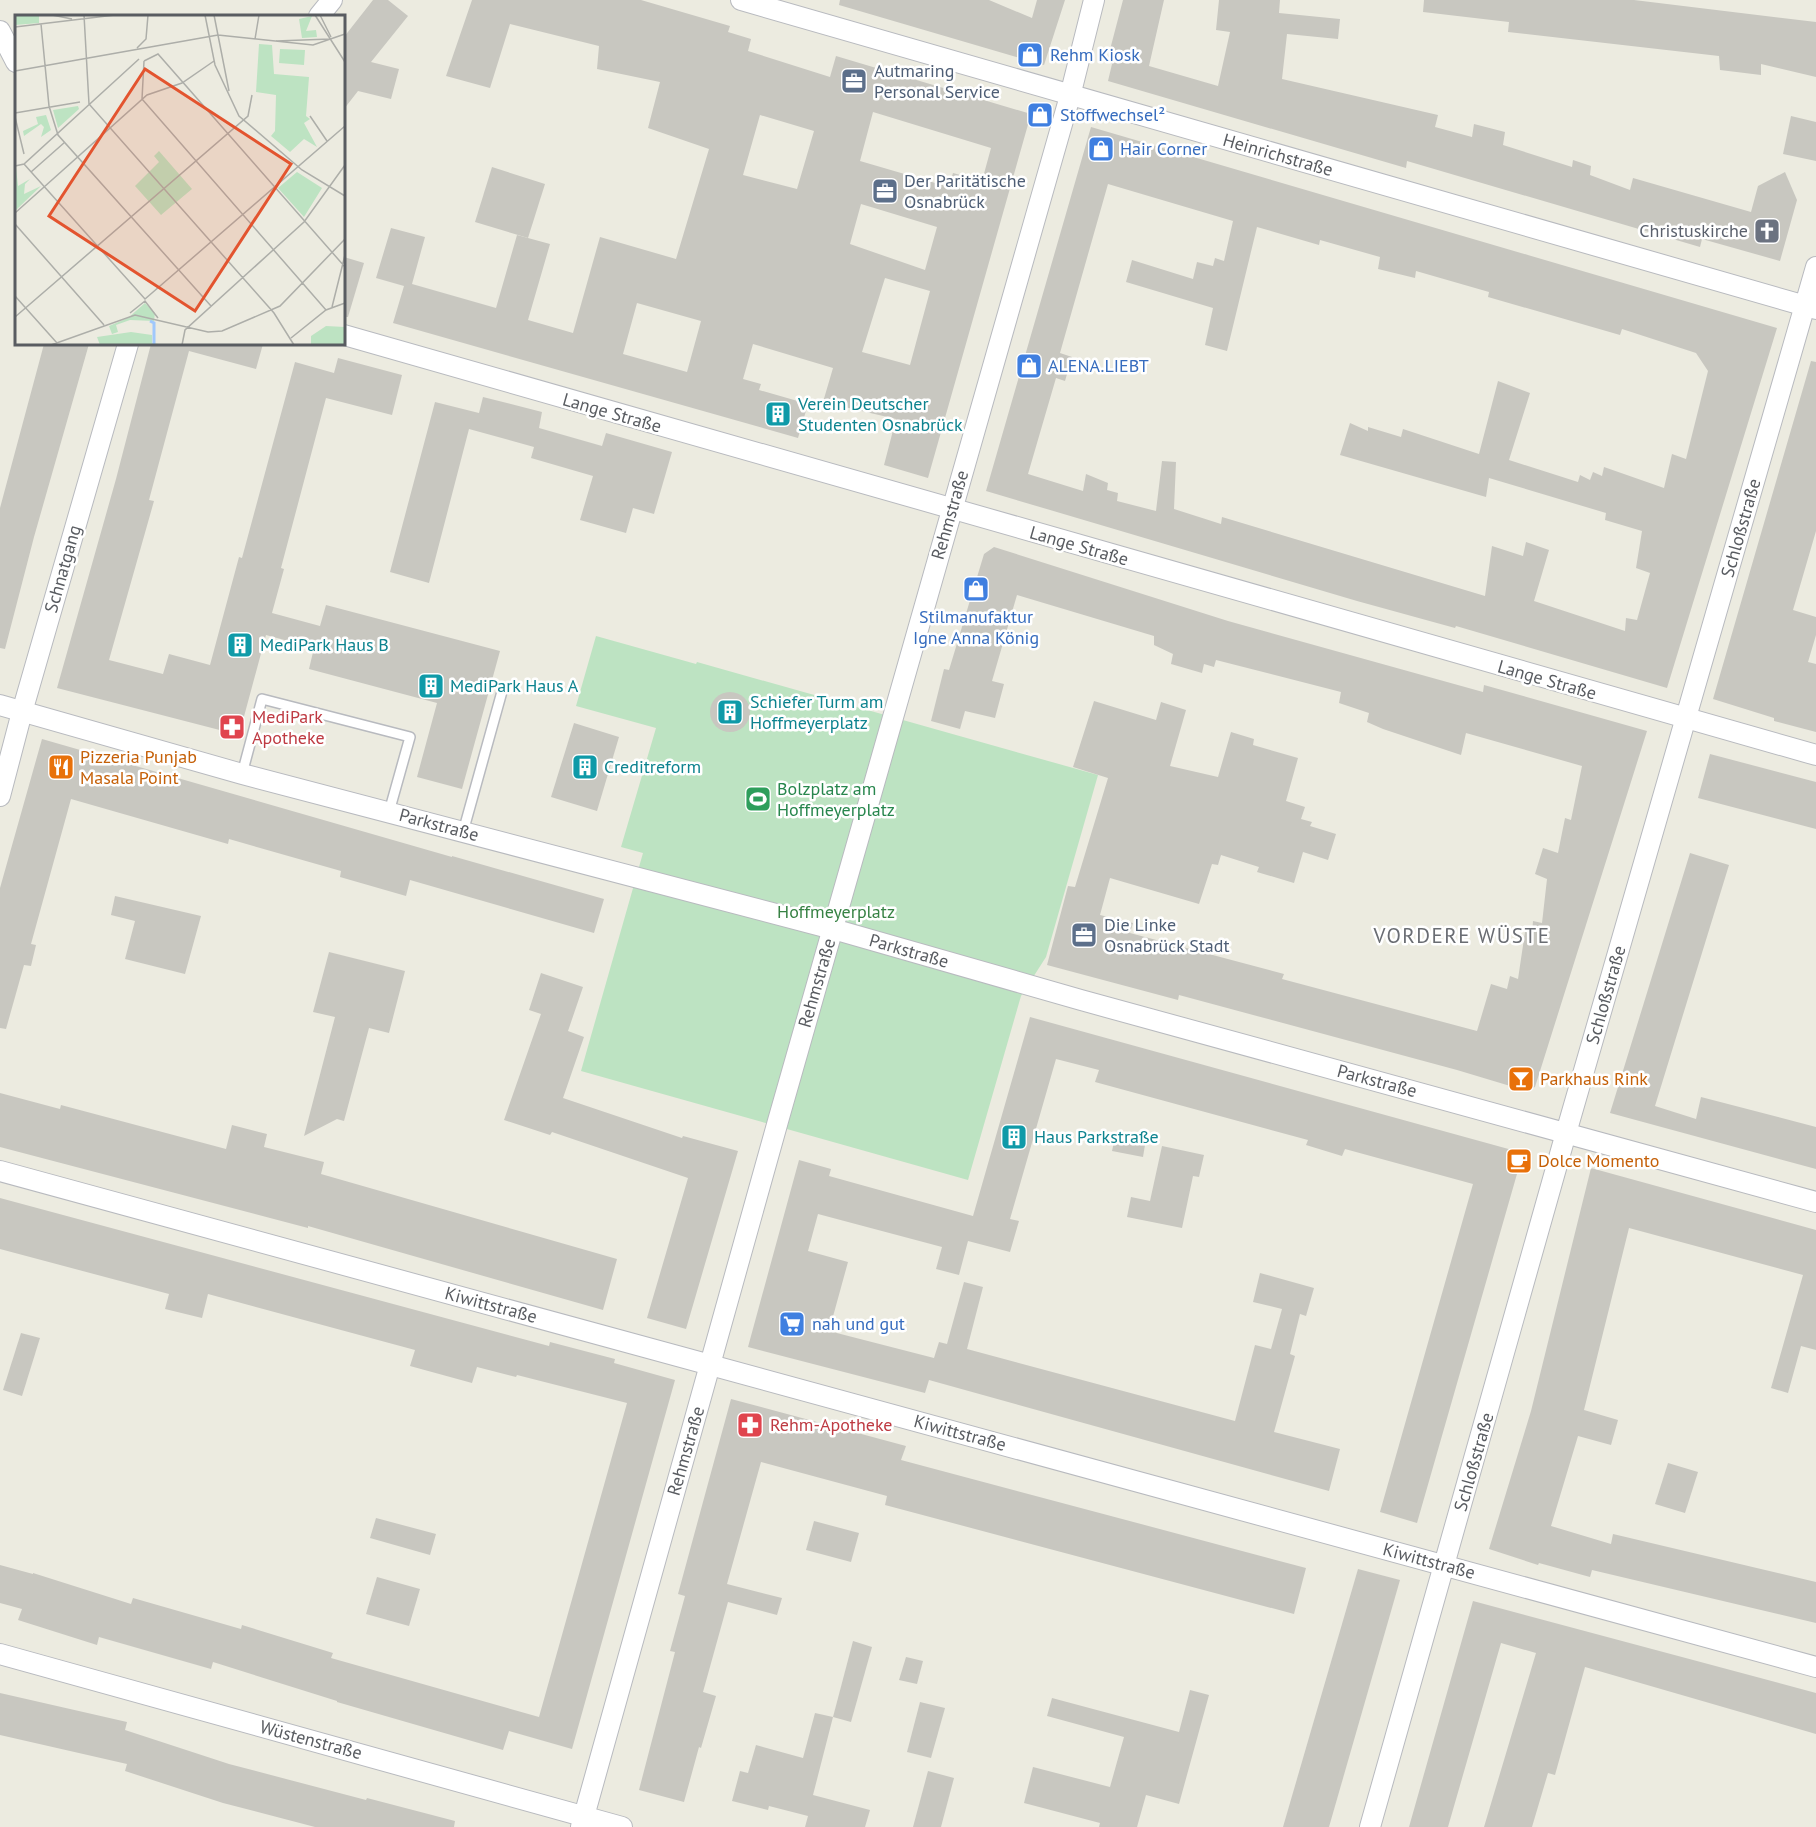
<svg xmlns="http://www.w3.org/2000/svg" width="1816" height="1827" viewBox="0 0 1816 1827" font-family="'PT Sans',sans-serif">
<rect width="100%" height="100%" fill="#ecebe0"/>
<path fill="#bde3c2" d="M596 636 696 664 697 662 1098 775 1046 957 1021 996 968 1180 581 1071 643 853 621 847 656 728 576 706Z"/>
<g fill="#c8c7c0" fill-rule="evenodd">
<path d="M373 0H388L408 16 371 62 399 69 391 99 358 91 344 109V37Z"/>
<path d="M472 0H641L730 26 728 32 751 39 748 51 830 77 836 56 1031 114 928 478 884 465 896 419 823 402 833 368 753 344 743 379 761 384 759 390 808 404 798 438 393 323 404 286 376 278 391 228 425 237 412 284 496 308 517 235 550 244 528 320 573 333 600 237 676 259 709 149 648 128 660 82 597 69 599 46 510 24 490 88 446 76ZM873 112 991 148 982 181 953 173 949 187 860 161ZM760 115 814 131 797 189 743 175ZM861 204 937 227 925 270 850 244ZM885 278 930 291 910 365 862 352ZM637 303 701 321 687 372 623 354Z"/>
<path d="M840 0H989L1032 18 1037 0H1065L1044 65 839 5Z"/>
<path d="M1123 0H1164L1149 66 1218 86 1230 32 1216 30 1219 0H1280L1279 13 1340 19 1338 39 1287 34 1282 79 1438 115 1435 127 1472 137 1474 124 1505 132 1503 145 1572 167 1573 160 1591 166 1590 175 1630 190 1633 178 1751 212 1758 186 1785 172 1797 200 1780 261 1702 239 1700 247 1407 161 1406 168 1108 81 1112 64 1107 61Z"/>
<path d="M1424 0H1634L1816 22V77L1761 64V75L1720 70 1719 56 1508 32 1509 22 1423 12Z"/>
<path d="M1791 116 1816 122V161L1783 154Z"/>
<path d="M1091 127 1777 328 1667 688 1456 626 1455 628 1357 601 986 491ZM1108 184 1233 221 1224 261 1215 258 1213 266 1197 262 1193 279 1132 260 1126 282 1213 308 1205 345 1227 351 1257 227 1319 245 1320 240 1380 257 1378 269 1415 278 1416 271 1489 292 1488 297 1620 335 1622 329 1696 353 1708 371 1686 459 1672 454 1664 488 1604 467 1602 476 1593 472 1590 480 1580 475 1578 482 1509 460 1530 393 1498 381 1479 454 1403 429 1401 437 1368 427V431L1350 423 1340 455 1486 497 1489 478 1606 513 1605 520 1642 531 1636 568 1650 573 1637 620 1626 618 1625 631 1534 601 1549 550 1526 542 1523 556 1492 546 1485 596 1222 517 1221 524 1174 509 1176 462 1162 461 1156 511 1117 501 1118 493 1107 490 1108 483 1086 474 1083 491 1028 474 1056 378 1065 381 1072 357 1060 353Z"/>
<path d="M492 167 545 184 528 238 475 222Z"/>
<path d="M344 257 364 263 348 317H344Z"/>
<path d="M44 344H89L34 537 5 649 0 648V508Z"/>
<path d="M151 344H263L256 369 189 351 149 500 154 501 109 660 163 674 169 654 210 665 239 557 242 558 295 362 334 373 338 358 402 375 392 415 326 398 281 568 284 569 272 613 320 626 326 605 500 651 462 789 417 777 437 703 309 669 314 648 266 635 239 735 57 688 116 479Z"/>
<path d="M1811 361 1816 362V531L1793 610 1816 617V635L1808 662 1816 664V732L1774 721V718L1713 699Z"/>
<path d="M483 397 542 412 539 428 602 446 606 433 672 452 654 514 633 508 626 533 580 520 593 476 531 458 534 447 469 429 429 583 390 572 435 402 479 413Z"/>
<path d="M994 547 1228 621 1483 692 1484 685 1647 731 1535 1087 1527 1091 1457 1070 1179 995 1178 1000 1047 965 1068 886 1075 887 1108 778 1073 767 1094 701 1156 720 1161 702 1186 710 1170 766 1218 777 1231 732 1254 739 1253 745 1298 758 1286 801 1305 807 1301 819 1312 822 1310 826 1336 834 1328 860 1303 852 1294 883 1257 872 1259 867 1221 855 1218 865 1212 864 1199 904 1110 878 1100 915 1133 923 1130 933 1284 974 1282 979 1477 1031 1491 984 1507 989 1510 976 1518 979 1525 932 1532 933 1533 921 1542 923 1547 879 1535 874 1543 848 1558 853 1565 818 1571 820 1582 766 1466 733 1461 755 1383 729 1367 722 1369 713 1339 703 1341 692 1216 660 1214 667 1204 664 1202 673 1171 664 1173 654 1154 645V636L1017 595 992 681 1004 684 995 718 965 711 960 729 931 721 944 669 949 670 984 554Z"/>
<circle cx="730" cy="712" r="20"/>
<path d="M574 723 619 737 597 811 551 797Z"/>
<path d="M42 739 452 857V856L604 899 594 933 410 880 406 896 340 877 341 871 229 839 228 844 71 799 31 944 36 945 31 966 24 965 6 1029 0 1028V888Z"/>
<path d="M1710 754 1816 782V829L1698 798Z"/>
<path d="M1690 853 1729 865 1655 1106 1696 1119 1701 1097 1816 1127V1169L1610 1113Z"/>
<path d="M115 896 201 916 185 974 125 959 135 921 111 915Z"/>
<path d="M329 952 405 971 389 1033 369 1028 344 1121 337 1119 304 1136 335 1017 313 1012Z"/>
<path d="M541 973 583 987 568 1031 584 1037 563 1098 682 1138 683 1136 738 1151 686 1329 647 1318 688 1178 552 1132 550 1135 504 1120 541 1014 529 1010Z"/>
<path d="M1030 1017 1523 1153 1417 1523 1380 1512 1473 1184 1345 1149 1342 1156 1306 1145 1308 1140 1095 1082 1099 1070 1056 1059 1010 1219 1019 1221 1010 1252 968 1241 959 1275 936 1269 942 1247 818 1214 808 1251 848 1262 829 1331 934 1358 939 1342 947 1344 964 1282 983 1287 967 1349 1235 1421 1255 1345 1271 1349 1282 1309 1253 1302 1260 1273 1314 1288 1306 1316 1300 1314 1290 1354 1295 1356 1274 1432 1340 1449 1329 1491 929 1380 925 1393 748 1347 799 1160 831 1169 829 1176 973 1216Z"/>
<path d="M0 1093 60 1109 61 1105 226 1149 232 1125 267 1134 264 1147 324 1162 321 1174 617 1259 603 1310 308 1226V1228L0 1147Z"/>
<path d="M1116 1133 1146 1139 1143 1157 1112 1151Z"/>
<path d="M1162 1146 1204 1155 1199 1177 1193 1176 1182 1228 1127 1217 1131 1197 1150 1201Z"/>
<path d="M1591 1168 1816 1230V1350L1801 1346 1788 1393 1771 1388 1803 1275 1629 1228 1584 1410 1618 1420 1611 1445 1578 1436 1551 1526 1611 1544 1613 1534 1816 1582V1623L1592 1570 1590 1577 1539 1563 1538 1565 1489 1549 1531 1411Z"/>
<path d="M0 1198 549 1346 550 1342 615 1359 614 1363 675 1380 572 1749 509 1731 503 1750 337 1702V1701L213 1662 211 1669 99 1637 97 1645 18 1620 22 1609 0 1603V1565L33 1574V1573L131 1604 133 1598 241 1629 242 1625 333 1653 331 1658 539 1717 627 1403 517 1375 516 1377 477 1367 472 1383 410 1366 415 1350 208 1294 202 1318 165 1309 169 1294 0 1249Z"/>
<path d="M21 1333 40 1338 22 1396 3 1390Z"/>
<path d="M731 1399 906 1446 901 1460 1306 1568 1294 1614 885 1505 887 1496 761 1462 727 1584 782 1598 777 1615 728 1602 703 1692 716 1696 701 1748 699 1747 684 1802 639 1790 675 1652 670 1651 685 1596 678 1594Z"/>
<path d="M1668 1463 1698 1472 1685 1513 1655 1504Z"/>
<path d="M376 1518 436 1534 430 1555 370 1538Z"/>
<path d="M814 1521 859 1533 851 1562 806 1550Z"/>
<path d="M1358 1569 1400 1580 1329 1827H1283Z"/>
<path d="M377 1577 420 1589 409 1626 366 1614Z"/>
<path d="M1473 1601 1816 1693V1734L1585 1667 1555 1775 1548 1773 1532 1827H1484L1536 1653 1501 1643 1448 1827H1409Z"/>
<path d="M853 1641 872 1647 851 1722 833 1717Z"/>
<path d="M906 1657 923 1661 917 1684 899 1680Z"/>
<path d="M1190 1690 1209 1695 1179 1804 1146 1795 1137 1827H1099L1100 1823 1024 1803 1033 1767 1110 1787 1124 1737 1047 1716 1052 1698 1179 1732Z"/>
<path d="M0 1693 127 1722 125 1730 229 1764 366 1800 367 1798 455 1821 454 1827H315L223 1803 125 1771 127 1764 0 1735Z"/>
<path d="M920 1702 945 1708 931 1758 907 1752Z"/>
<path d="M815 1713 833 1717 813 1795 870 1810 865 1827H805L808 1816 769 1806 768 1810 732 1801 740 1771 748 1773 756 1745 803 1758Z"/>
<path d="M928 1771 954 1778 941 1827H913Z"/>
</g>
<g fill="none" stroke-linecap="round" stroke-linejoin="round">
<defs>
<g id="service">
<path d="M242 774 262 699 410 737 389 812"/>
<path d="M463 832 503 688"/>
</g>
<g id="minor">
<path d="M741 0 1816 309"/>
<path d="M319 16 332 0"/>
<path d="M0 31 16 62"/>
<path d="M344 335 1816 755"/>
<path d="M0 705 242 774 833 929 1081 1000 1816 1202"/>
<path d="M0 796 22 712 128 344"/>
<path d="M0 1171 1816 1667"/>
<path d="M0 1654 622 1827"/>
<path d="M581 1827 778 1121 1070 96 1094 0"/>
<path d="M1370 1827 1566 1133 1816 267"/>
</g>
</defs>
<use href="#service" stroke="#b8babf" stroke-width="12"/>
<use href="#minor" stroke="#b8babf" stroke-width="22"/>
<use href="#service" stroke="#fff" stroke-width="9"/>
<use href="#minor" stroke="#fff" stroke-width="20"/>
</g>
<defs>
<symbol id="shop-square" viewBox="-11 -11 22 22"><rect x="-9" y="-9" width="18" height="18" rx="4" fill="#3f7fe0" stroke="#fff"/><path d="M-5-2.5h2.3a2.7 3.5 0 0 1 5.4 0H5L5.5 6h-11ZM-1.5-2.5h3a1.5 2.3 0 0 0-3 0Z" fill="#fff"/></symbol>
<symbol id="office-square" viewBox="-11 -11 22 22"><rect x="-9" y="-9" width="18" height="18" rx="4" fill="#5c6f8a" stroke="#fff"/><path d="M-6-3h4V-5.5h4V-3h4V5H-6ZM-1-4.5V-3h2v-1.5ZM-6 0V1H6V0Z" fill="#fff"/></symbol>
<symbol id="church-square" viewBox="-11 -11 22 22"><rect x="-9" y="-9" width="18" height="18" rx="4" fill="#6b7280" stroke="#fff"/><path d="M-1.2-6h2.4v3.5h3.3v2.4h-3.3V6h-2.4V-.1h-3.3v-2.4h3.3Z" fill="#fff"/></symbol>
<symbol id="building-square" viewBox="-11 -11 22 22"><rect x="-9" y="-9" width="18" height="18" rx="4" fill="#0f9aa8" stroke="#fff"/><path d="M-4-6H4V6H1V3H-1V6H-4ZM-2.5-4.3h1.7v1.8h-1.7ZM.8-4.3h1.7v1.8H.8ZM-2.5-1h1.7V.8h-1.7ZM.8-1h1.7V.8H.8Z" fill="#fff"/></symbol>
<symbol id="pharmacy-square" viewBox="-11 -11 22 22"><rect x="-9" y="-9" width="18" height="18" rx="4" fill="#e0444e" stroke="#fff"/><path d="M-2-6h4v4h4v4h-4v4h-4v-4h-4v-4h4Z" fill="#fff"/></symbol>
<symbol id="restaurant-square" viewBox="-11 -11 22 22"><rect x="-9" y="-9" width="18" height="18" rx="4" fill="#e8710a" stroke="#fff"/><path d="M-5-6h1v4h1v-4h1v4h1v-4h1v5L-1.5 .5V6h-2V.5L-5-1ZM5-6V6H3V1.5H1.5Q1.5-4 5-6Z" fill="#fff"/></symbol>
<symbol id="stadium-square" viewBox="-11 -11 22 22"><rect x="-9" y="-9" width="18" height="18" rx="4" fill="#2e9e5b" stroke="#fff"/><path d="M0-5a6.5 5 0 1 0 0 10a6.5 5 0 1 0 0-10ZM-3.5-1.8h7v3.6h-7Z" fill="#fff"/></symbol>
<symbol id="bar-square" viewBox="-11 -11 22 22"><rect x="-9" y="-9" width="18" height="18" rx="4" fill="#e8710a" stroke="#fff"/><path d="M-6-5H6L.8 .8V4.5H3.5V6h-7V4.5H-.8V.8Z" fill="#fff"/></symbol>
<symbol id="cafe-square" viewBox="-11 -11 22 22"><rect x="-9" y="-9" width="18" height="18" rx="4" fill="#e8710a" stroke="#fff"/><path d="M-5.5-4.5H6V0H3Q3 3.5 0 3.5H-2.5Q-5.5 3.5-5.5 0ZM3-3.2v2h1.7v-2ZM-6 4.5H4V6H-6Z" fill="#fff"/></symbol>
<symbol id="supermarket-square" viewBox="-11 -11 22 22"><rect x="-9" y="-9" width="18" height="18" rx="4" fill="#3f7fe0" stroke="#fff"/><path d="M-6-5.5h2.5l.6 2H6L4.5 2H-2.5L-4.4-4H-6ZM-1.5 3.2a1.3 1.3 0 1 0 .1 0ZM3 3.2a1.3 1.3 0 1 0 .1 0Z" fill="#fff"/></symbol>
</defs>
<g fill-rule="evenodd">
<use href="#shop-square" x="1015" y="40" width="30" height="30"/>
<use href="#office-square" x="839" y="66" width="30" height="30"/>
<use href="#shop-square" x="1025" y="100" width="30" height="30"/>
<use href="#shop-square" x="1086" y="134" width="30" height="30"/>
<use href="#office-square" x="870" y="176" width="30" height="30"/>
<use href="#church-square" x="1752" y="216" width="30" height="30"/>
<use href="#shop-square" x="1014" y="351" width="30" height="30"/>
<use href="#building-square" x="763" y="399" width="30" height="30"/>
<use href="#shop-square" x="961" y="574" width="30" height="30"/>
<use href="#building-square" x="225" y="630" width="30" height="30"/>
<use href="#building-square" x="416" y="671" width="30" height="30"/>
<use href="#building-square" x="715" y="697" width="30" height="30"/>
<use href="#pharmacy-square" x="217" y="712" width="30" height="30"/>
<use href="#restaurant-square" x="46" y="752" width="30" height="30"/>
<use href="#building-square" x="570" y="752" width="30" height="30"/>
<use href="#stadium-square" x="743" y="784" width="30" height="30"/>
<use href="#office-square" x="1069" y="920" width="30" height="30"/>
<use href="#bar-square" x="1506" y="1064" width="30" height="30"/>
<use href="#building-square" x="999" y="1122" width="30" height="30"/>
<use href="#cafe-square" x="1504" y="1146" width="30" height="30"/>
<use href="#supermarket-square" x="777" y="1309" width="30" height="30"/>
<use href="#pharmacy-square" x="735" y="1410" width="30" height="30"/>
</g>
<g text-anchor="middle" stroke-width="5" stroke-linejoin="round" paint-order="stroke">
<g font-size="18" fill="#366cbe" stroke="#fff" text-anchor="start">
<text x="1050" y="61">Rehm Kiosk</text>
<text x="1060" y="121">Stoffwechsel²</text>
<text x="1120" y="155">Hair Corner</text>
<text x="1048" y="372">ALENA.LIEBT</text>
<text x="976" y="623" text-anchor="middle">Stilmanufaktur<tspan x="976" dy="21">Igne Anna König</tspan></text>
<text x="812" y="1330">nah und gut</text>
</g>
<g font-size="18" fill="#4e5e75" stroke="#fff" text-anchor="start">
<text x="874" y="77">Autmaring<tspan x="874" dy="21">Personal Service</tspan></text>
<text x="904" y="187">Der Paritätische<tspan x="904" dy="21">Osnabrück</tspan></text>
<text x="1104" y="931">Die Linke<tspan x="1104" dy="21">Osnabrück Stadt</tspan></text>
</g>
<g font-size="18" fill="#595c61" stroke="#fff">
<text transform="translate(1278 155) rotate(16)" y="6">Heinrichstraße</text>
<text transform="translate(612 413) rotate(16)" y="6">Lange Straße</text>
<text transform="translate(950 515) rotate(-74)" y="6">Rehmstraße</text>
<text transform="translate(1741 528) rotate(-74)" y="6">Schloßstraße</text>
<text transform="translate(1079 546) rotate(16)" y="6">Lange Straße</text>
<text transform="translate(63 569) rotate(-74)" y="6">Schnatgang</text>
<text transform="translate(1547 680) rotate(16)" y="6">Lange Straße</text>
<text transform="translate(439 825) rotate(15)" y="6">Parkstraße</text>
<text transform="translate(909 951) rotate(16)" y="6">Parkstraße</text>
<text transform="translate(817 983) rotate(-74)" y="6">Rehmstraße</text>
<text transform="translate(1606 995) rotate(-74)" y="6">Schloßstraße</text>
<text transform="translate(1377 1081) rotate(15)" y="6">Parkstraße</text>
<text transform="translate(491 1305) rotate(15)" y="6">Kiwittstraße</text>
<text transform="translate(960 1433) rotate(15)" y="6">Kiwittstraße</text>
<text transform="translate(686 1451) rotate(-74)" y="6">Rehmstraße</text>
<text transform="translate(1474 1462) rotate(-74)" y="6">Schloßstraße</text>
<text transform="translate(1429 1561) rotate(15)" y="6">Kiwittstraße</text>
<text transform="translate(311 1740) rotate(15)" y="6">Wüstenstraße</text>
</g>
<g font-size="18" fill="#5b616d" stroke="#fff" text-anchor="end">
<text x="1748" y="237">Christuskirche</text>
</g>
<g font-size="18" fill="#0d838f" stroke="#fff" text-anchor="start">
<text x="798" y="410">Verein Deutscher<tspan x="798" dy="21">Studenten Osnabrück</tspan></text>
<text x="260" y="651">MediPark Haus B</text>
<text x="450" y="692">MediPark Haus A</text>
<text x="750" y="708">Schiefer Turm am<tspan x="750" dy="21">Hoffmeyerplatz</tspan></text>
<text x="604" y="773">Creditreform</text>
<text x="1034" y="1143">Haus Parkstraße</text>
</g>
<g font-size="18" fill="#be3a42" stroke="#fff" text-anchor="start">
<text x="252" y="723">MediPark<tspan x="252" dy="21">Apotheke</tspan></text>
<text x="770" y="1431">Rehm-Apotheke</text>
</g>
<g font-size="18" fill="#c56008" stroke="#fff" text-anchor="start">
<text x="80" y="763">Pizzeria Punjab<tspan x="80" dy="21">Masala Point</tspan></text>
<text x="1540" y="1085">Parkhaus Rink</text>
<text x="1538" y="1167">Dolce Momento</text>
</g>
<g font-size="18" fill="#27864d" stroke="#fff" text-anchor="start">
<text x="777" y="795">Bolzplatz am<tspan x="777" dy="21">Hoffmeyerplatz</tspan></text>
</g>
<g font-size="18" fill="#378244" stroke="#fff">
<text x="836" y="918">Hoffmeyerplatz</text>
</g>
<g font-size="21" letter-spacing="1.5" fill="#6a6d73" stroke="#fff">
<text x="1462" y="943">VORDERE WÜSTE</text>
</g>
</g>
<g transform="translate(15 15)">
<rect width="330" height="330" fill="#ecebe0"/>
<path d="M0 0H24V8L0 10ZM297 1 291 16 301 15 302 22 287 23 284 4ZM244 29 257 30 259 59 294 62 291 101 295 104 289 108 302 132 289 124 275 137 256 121 260 116 261 80 241 77ZM265 34 290 35 289 50 264 48ZM63 91 64 94 43 113 38 95ZM31 100 36 115 26 122 29 112 26 109 9 121 8 116 23 109 21 102ZM144 136 177 174 146 200 120 171 144 147 139 141ZM1 153 3 171 15 164 10 169 9 179 26 171 0 196ZM282 157 307 173 289 202 263 173ZM130 288 140 298 139 306 115 305 101 310 103 317 97 319 94 311 113 303ZM311 311 330 312V330H296V321ZM116 317 137 320V328L151 330H85L82 322Z" fill="#bde3c2"/>
<path fill="none" stroke="#a0c8fc" stroke-width="3" d="M135 306 139 308V330"/>
<path fill="none" stroke="#adaea9" stroke-width="1.5" d="M37 0 57 4M69 0 74 89 259 298 279 330M190 0 200 50 224 101 287 155 330 181M199 0 214 76M300 0 330 47M305 0 316 22M26 9 34 91 43 120 196 291M0 12 100 0M203 20 298 30 330 19M240 24 244 0M261 26 315 24M122 33 131 24 133 0M129 46 127 84 311 295M129 46 143 39 330 252M0 56 203 20M0 98 65 87M295 101 312 126M0 102 9 139M9 149 130 284 330 111M0 151 9 149 124 44M16 157 50 127M0 198 132 80 167 68 199 46M0 209 89 310M0 281 42 328M317 292 330 240M115 298 130 286 143 303M0 302 233 101 237 80M276 323 311 295 330 288M36 330 120 300 193 317 207 316 265 291 330 224M167 330 170 315 289 207 330 150"/>
<path fill="#e3542f" fill-opacity="0.15" stroke="#e3542f" stroke-width="3" d="M130 54 276 149 180 296 34 201Z"/>
<rect width="330" height="330" fill="none" stroke="#595c61" stroke-width="3"/>
</g>
</svg>
